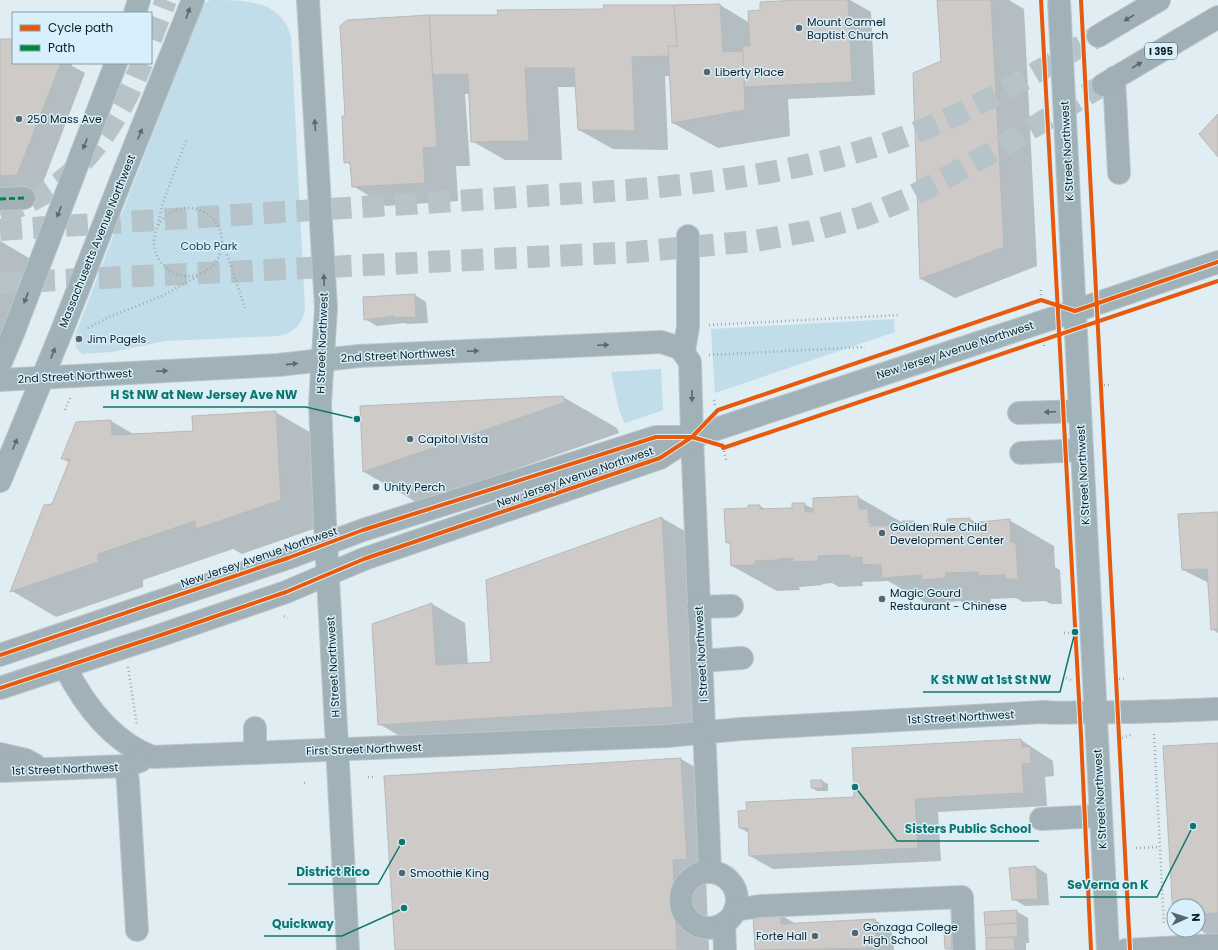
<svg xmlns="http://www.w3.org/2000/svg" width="1218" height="950" viewBox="0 0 1218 950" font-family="Poppins,sans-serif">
<rect width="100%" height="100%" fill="#e0edf3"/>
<g fill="#c1ddea">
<path d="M210 0C247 0 280 0 291 36L305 308C303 324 295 332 279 336L165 341 112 352 82 354 76 348 74 338 202 6Z"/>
<path d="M894 319 895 332 715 393 711 329Z"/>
<path d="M661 369 663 410 626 423 624 422 619 410 611 372Z"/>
</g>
<g fill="#0003" fill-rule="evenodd">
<path d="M819 0H850L871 12 875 95 788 99 790 136 718 148 673 123 671 76H665L668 150 613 149 579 130 576 87H558L562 160H505L472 141 470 94H465L470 166H456L458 201 386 206 353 186 351 165 345 162 346 116 341 27 344 23 429 16H499L720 5 750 23 761 11Z"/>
<path d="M938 0H1009L1024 9 1037 266 955 298 921 279 914 74 942 61Z"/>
<path d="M0 40H13V63H72V66L85 73 41 188 0 190Z"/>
<path d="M0 241 29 258 30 273 0 360Z"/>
<path d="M415 295 426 302 428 323 407 324 404 323 377 326 365 319Z"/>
<path d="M563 397 617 428 619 433 418 503 364 472 361 407Z"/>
<path d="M275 412 320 438 325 525 242 554 233 549 143 580V587L56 617 12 591 52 505 70 463 63 459 111 421 135 435 194 432Z"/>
<path d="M858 497 903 523 914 522 921 526 947 525 970 519 977 523 1009 520 1054 546 1055 567 1060 570 1062 604H1051L1045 601 1023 602 1016 598 991 599 990 604 967 605 960 601 928 604 888 581 862 582 863 586 839 587 832 583 822 584 823 585 799 587 800 590 777 591 732 566 731 545 727 542 749 509 760 506 767 510 793 509 804 504 814 509ZM868 523H870L871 531ZM872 563H886L887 565H874Z"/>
<path d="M1218 513V633L1212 629 1209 583 1183 570Z"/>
<path d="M662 518 695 537 706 726 412 743 379 724 373 624 432 604 465 623 468 665 492 663Z"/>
<path d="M1021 740 1053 761 1054 776 1045 777 1047 806 938 812 941 861 773 869 750 856 749 833 740 828 855 798Z"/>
<path d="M1218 744V940L1198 929V906H1174V908L1164 747Z"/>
<path d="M681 759 714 778 720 878 706 879 709 950H396Z"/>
<path d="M812 781H822L828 784V791H817L812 788Z"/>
<path d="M1036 867 1047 874 1049 905 1025 906 1013 899Z"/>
<path d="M1016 911 1028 918 1029 943H1026V950H987Z"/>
<path d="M781 915 796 924 875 920 892 930 894 950H756L754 916Z"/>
<path d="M950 933 956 936 957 950 946 949Z"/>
</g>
<g fill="#cdcac8" stroke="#b9b9b8">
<path d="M798 0H848L852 82 744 87 742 46H750L748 11 760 10V2Z"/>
<path d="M937 0H991L1004 247 920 279 913 73 941 61Z"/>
<path d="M720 4 723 52 743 51 745 110 672 123 668 46H677L674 5Z"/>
<path d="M603 5H674L677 46H668L669 56 632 57 635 131 578 130 574 68H525L529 141 471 142 468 74 432 75 429 15H498L497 10 604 9Z"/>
<path d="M429 15 437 147 423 148 425 183 352 187 350 162 344 163 342 116H345L340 26 347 20Z"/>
<path d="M0 39H13V63H61L17 175 0 176Z"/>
<path d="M1218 114V157L1199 134Z"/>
<path d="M415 294 416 317 394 318V316L364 320 363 297Z"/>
<path d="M563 396 566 402 363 472 360 406Z"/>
<path d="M276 411 281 500 196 529 195 521 98 554V562L10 592 44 505 52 504 70 459H61L76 422 111 420 112 435 193 431 192 416Z"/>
<path d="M858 496 859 509H868L869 526 903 525 902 521H914L915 525 946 524 947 519 970 518V523L1010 519 1011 542 1016 543 1018 579H1005V575L978 576V572L946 573 945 578 922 580 921 575 882 578 881 564 862 565V557L850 558V555L818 556V561L793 562V558L778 559V560L755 561V565L731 566 730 542 726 543 724 509 748 508V505H760V509L792 508V503H805V512H813V498Z"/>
<path d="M1218 512V629L1211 630 1207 569 1182 570 1178 514Z"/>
<path d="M662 517 673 707 378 725 372 624 432 603 436 665 491 662 486 580Z"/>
<path d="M1021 739 1022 747 1030 746 1031 763 1022 764 1024 793 915 799 918 848 749 856 748 828H739L738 811 747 810 746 802 854 797 852 748Z"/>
<path d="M1218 743V913L1198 914V906H1174L1173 915 1163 746Z"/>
<path d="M681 758 687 859 673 860 677 950H395L384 776Z"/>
<path d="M811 780H822L823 788H811Z"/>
<path d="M1036 866 1038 899 1012 900 1009 868Z"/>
<path d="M1017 910V923L985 925 984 912Z"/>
<path d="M781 914V924L875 919 876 948 755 950 753 915Z"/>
<path d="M1017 923 1018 937 986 938 985 925Z"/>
<path d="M944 932H951L952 949H945Z"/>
<path d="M1014 937 1015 950H986V938Z"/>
</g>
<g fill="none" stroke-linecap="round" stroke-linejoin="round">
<g stroke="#b6c3c9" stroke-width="22" stroke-dasharray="22 11" stroke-linecap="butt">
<path d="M151 39 166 0"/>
<path d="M0 213C72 193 116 129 142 63"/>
<path d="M0 230 628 190C732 181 839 166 936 124 992 100 1045 67 1098 36"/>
<path d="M0 283 635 252 756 241 811 231 862 217 907 199 989 154 1103 85"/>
</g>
<defs>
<g id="minor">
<path d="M1114 78 1119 173"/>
<path d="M0 199 24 198"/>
<path d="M684 351 688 327V236"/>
<path d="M1019 413 1080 411"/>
<path d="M692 437 710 872"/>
<path d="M1021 453 1082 450"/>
<path d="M698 607 732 606"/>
<path d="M0 655 288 558 363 530 656 437H692"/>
<path d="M701 661 742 658"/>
<path d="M65 667C84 704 111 742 153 757L667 736 741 729 1044 712C1059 714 1072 712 1087 712 1131 713 1174 711 1218 709"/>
<path d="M0 688 161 635 286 592 364 559 660 458 692 437"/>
<path d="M255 728V753"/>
<path d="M0 754 26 760 35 765"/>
<path d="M126 766 128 782 137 930"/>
<path d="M0 771 126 766 140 761"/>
<path d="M1041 819 1100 816"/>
<circle cx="709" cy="900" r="28"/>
<path d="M735 910 760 906 962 897 964 950"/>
<path d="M724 924 725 950"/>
<path d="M1126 950 1218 945"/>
</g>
<g id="major">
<path d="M308 0 326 308 320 403 325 523 348 950"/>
<path d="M135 13 139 0"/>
<path d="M125 170 193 0"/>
<path d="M73 176 116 63"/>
<path d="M1071 238 1108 950"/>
<path d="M0 364 14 331"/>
<path d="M0 380 278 365 359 356 661 342 680 348 690 362 692 437 1075 311 1218 262"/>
<path d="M0 481 63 328"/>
</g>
<g id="highway">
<path d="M1098 36 1159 0"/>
<path d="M1103 85 1218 17"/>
</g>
</defs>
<use href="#minor" stroke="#bcc7cc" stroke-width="24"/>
<use href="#major" stroke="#bcc7cc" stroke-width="24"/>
<use href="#highway" stroke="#bcc7cc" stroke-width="24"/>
<g stroke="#9eaaaf" stroke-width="2.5" stroke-dasharray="1 3" stroke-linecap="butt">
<circle cx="188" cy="242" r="34"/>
<path d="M158 225 162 206 187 138"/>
<path d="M223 243 245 308"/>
<path d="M1041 290V296"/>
<path d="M709 325 900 315"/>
<path d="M88 328 109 317 162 296 198 276"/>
<path d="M1044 345V349"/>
<path d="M709 355 865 347"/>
<path d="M1100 385H1111"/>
<path d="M714 400 715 405"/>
<path d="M65 410 70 398"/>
<path d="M724 451 726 460"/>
<path d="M284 616 288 618"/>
<path d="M1064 633H1071"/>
<path d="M128 667 137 726"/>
<path d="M1066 678 1073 681"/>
<path d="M1119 679H1127"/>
<path d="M1154 734 1164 925"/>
<path d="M1122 738 1131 735 1130 733"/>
<path d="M368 777H374"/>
<path d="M304 783H307"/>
<path d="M1136 848 1160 847"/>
</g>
<use href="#minor" stroke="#a2b1b8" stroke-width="22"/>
<use href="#major" stroke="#a0b2b8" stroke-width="22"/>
<use href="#highway" stroke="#a0afb5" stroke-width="22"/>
<defs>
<g id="major-bridge">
<path d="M1059 0 1071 238"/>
<path d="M63 328 125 170"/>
<path d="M14 331 73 176"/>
</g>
</defs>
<use href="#major-bridge" stroke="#bcc7cc" stroke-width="24" stroke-linecap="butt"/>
<use href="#major-bridge" stroke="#a0b2b8" stroke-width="22"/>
<path stroke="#00873e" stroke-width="3" stroke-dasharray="6 3" stroke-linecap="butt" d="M0 199 24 198"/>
<defs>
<g id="cycleway">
<path d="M1041 0 1081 736 1091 950"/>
<path d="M1081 0 1130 950"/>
<path d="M0 655 288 558 363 530 656 437H692L723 446V448L1218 281"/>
<path d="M0 688 161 635 286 592 364 559 660 458 692 437 718 410 1041 300 1075 311 1218 262"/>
</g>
</defs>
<use href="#cycleway" stroke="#d8f0fb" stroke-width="6"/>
<use href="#cycleway" stroke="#e8590c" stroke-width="4"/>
</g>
<defs><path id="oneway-solid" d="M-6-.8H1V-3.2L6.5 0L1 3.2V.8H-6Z"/></defs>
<g fill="#57686e">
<use href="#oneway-solid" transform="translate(188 13) rotate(-71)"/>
<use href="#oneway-solid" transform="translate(315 125) rotate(-94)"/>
<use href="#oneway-solid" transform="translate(140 134) rotate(-68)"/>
<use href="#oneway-solid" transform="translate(85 144) rotate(111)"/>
<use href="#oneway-solid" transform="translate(59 212) rotate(111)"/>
<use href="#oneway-solid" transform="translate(324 280) rotate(-93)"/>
<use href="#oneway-solid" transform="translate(26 298) rotate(111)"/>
<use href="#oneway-solid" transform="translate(603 345) rotate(-3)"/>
<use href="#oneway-solid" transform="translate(473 351) rotate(-3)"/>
<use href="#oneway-solid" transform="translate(53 353) rotate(-70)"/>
<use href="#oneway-solid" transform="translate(292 364) rotate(-6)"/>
<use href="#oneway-solid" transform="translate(162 371) rotate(-3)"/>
<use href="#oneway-solid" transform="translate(692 396) rotate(91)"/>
<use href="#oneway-solid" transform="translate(15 444) rotate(-68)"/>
</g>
<g fill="#57666c">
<use href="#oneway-solid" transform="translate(1129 18) rotate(149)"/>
<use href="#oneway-solid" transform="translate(1137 65) rotate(-31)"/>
</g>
<use fill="#58676e" href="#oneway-solid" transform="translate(1050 412) rotate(178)"/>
<g fill="#58666c" stroke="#d8f0fb" stroke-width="1.5">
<circle cx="799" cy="28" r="4"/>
<circle cx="707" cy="72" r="4"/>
<circle cx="19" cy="119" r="4"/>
<circle cx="79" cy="339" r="4"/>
<circle cx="410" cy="439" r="4"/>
<circle cx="376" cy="487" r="4"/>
<circle cx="882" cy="533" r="4"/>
<circle cx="882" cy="599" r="4"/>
<circle cx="402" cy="873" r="4"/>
<circle cx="855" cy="933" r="4"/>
<circle cx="815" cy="936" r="4"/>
</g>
<g text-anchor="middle" stroke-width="3" stroke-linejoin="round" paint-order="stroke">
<rect fill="#d8f0fb" stroke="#4b5c64" stroke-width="1" x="1145" y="43" width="32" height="16" rx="3"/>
<g font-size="10" font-weight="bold" fill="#0e1d23">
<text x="1161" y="55">I 395</text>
</g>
<g font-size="11" fill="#0e1d23" stroke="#d8f0fb" text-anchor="start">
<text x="807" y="26">Mount Carmel<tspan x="807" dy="13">Baptist Church</tspan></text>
<text x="715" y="76">Liberty Place</text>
<text x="27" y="123">250 Mass Ave</text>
<text x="87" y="343">Jim Pagels</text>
<text x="418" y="443">Capitol Vista</text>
<text x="384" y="491">Unity Perch</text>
<text x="890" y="531">Golden Rule Child<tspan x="890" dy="13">Development Center</tspan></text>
<text x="890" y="597">Magic Gourd<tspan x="890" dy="13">Restaurant - Chinese</tspan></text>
<text x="410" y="877">Smoothie King</text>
<text x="863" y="931">Gonzaga College<tspan x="863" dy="13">High School</tspan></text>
<text x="807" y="940" text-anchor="end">Forte Hall</text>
</g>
<g font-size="11" fill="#0e1d23" stroke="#d8f0fb">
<text transform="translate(1067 151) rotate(-93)" y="4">K Street Northwest</text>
<text transform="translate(97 241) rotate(-68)" y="4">Massachusetts Avenue Northwest</text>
<text transform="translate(322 343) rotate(-88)" y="4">H Street Northwest</text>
<text transform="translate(955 350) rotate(-18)" y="4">New Jersey Avenue Northwest</text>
<text transform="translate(398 355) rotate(-3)" y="4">2nd Street Northwest</text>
<text transform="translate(75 376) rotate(-3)" y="4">2nd Street Northwest</text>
<text transform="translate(1083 475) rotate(-93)" y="4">K Street Northwest</text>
<text transform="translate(575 477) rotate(-19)" y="4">New Jersey Avenue Northwest</text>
<text transform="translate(259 557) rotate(-19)" y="4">New Jersey Avenue Northwest</text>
<text transform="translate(701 654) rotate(-93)" y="4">I Street Northwest</text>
<text transform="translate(333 667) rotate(-93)" y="4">H Street Northwest</text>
<text transform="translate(961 717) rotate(-3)" y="4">1st Street Northwest</text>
<text transform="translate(364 749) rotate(-2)" y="4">First Street Northwest</text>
<text transform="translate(65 769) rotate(-2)" y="4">1st Street Northwest</text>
<text transform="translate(1100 799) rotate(-93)" y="4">K Street Northwest</text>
</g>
<g font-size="11" fill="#0b3c4d" stroke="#d8f0fb">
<text x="209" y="250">Cobb Park</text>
</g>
</g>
<path fill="none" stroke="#0f766e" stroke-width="1.5" d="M357 419L306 407H103M1075 632L1060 692H923M855 787L897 841H1039M402 842L378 884H288M1193 826L1157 897H1060M404 908L342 936H264"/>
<g fill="#0f766e" stroke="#d8f0fb" stroke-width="1.5">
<circle cx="357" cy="419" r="4"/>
<circle cx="1075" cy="632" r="4"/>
<circle cx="855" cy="787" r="4"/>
<circle cx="402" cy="842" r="4"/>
<circle cx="1193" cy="826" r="4"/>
<circle cx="404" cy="908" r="4"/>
</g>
<g font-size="12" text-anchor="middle" font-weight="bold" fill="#0f766e" stroke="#d8f0fb" stroke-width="3" stroke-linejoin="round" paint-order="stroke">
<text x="204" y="399">H St NW at New Jersey Ave NW</text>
<text x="991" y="684">K St NW at 1st St NW</text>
<text x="968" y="833">Sisters Public School</text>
<text x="333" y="876">District Rico</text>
<text x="1108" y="889">SeVerna on K</text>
<text x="303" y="928">Quickway</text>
</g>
<rect x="12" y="12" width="140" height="52" fill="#d8f0fb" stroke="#879ca5"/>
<rect x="20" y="25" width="20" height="6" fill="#e8590c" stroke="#879ca5"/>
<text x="48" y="32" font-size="12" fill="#0e1d23">Cycle path</text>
<rect x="20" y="45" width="20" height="6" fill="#00873e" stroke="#879ca5"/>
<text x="48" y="52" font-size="12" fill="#0e1d23">Path</text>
<g transform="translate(1186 918) rotate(87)"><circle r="19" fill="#d8f0fb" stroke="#879ca5"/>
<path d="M0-3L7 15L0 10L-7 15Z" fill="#58666c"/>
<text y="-6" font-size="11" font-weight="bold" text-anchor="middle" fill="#0e1d23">N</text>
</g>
</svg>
